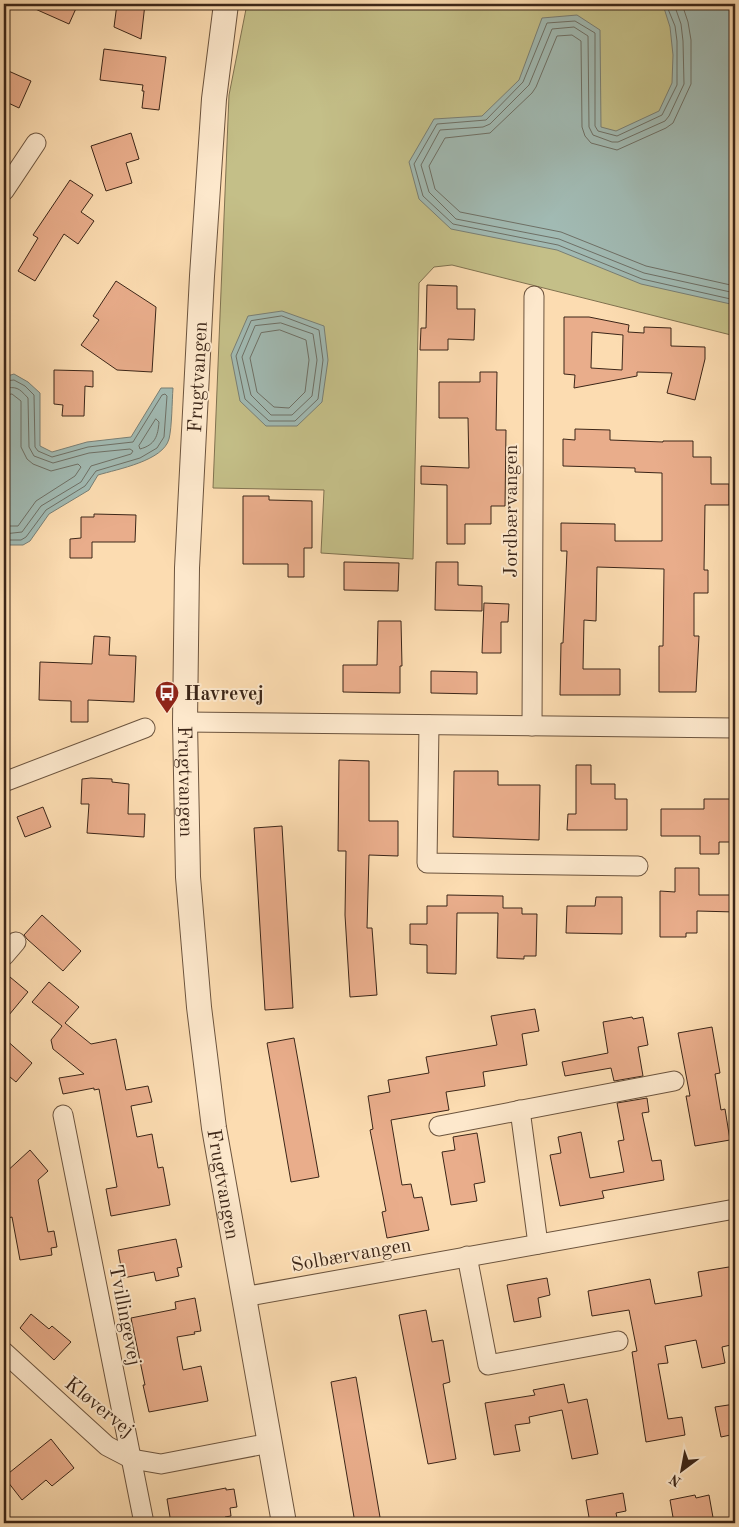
<svg xmlns="http://www.w3.org/2000/svg" width="739" height="1527" viewBox="0 0 739 1527" font-family="'Old Standard TT',serif">
<rect width="100%" height="100%" fill="#fcdcb1"/>
<filter id="stains"><feTurbulence type="fractalNoise" baseFrequency=".004" numOctaves="4"/><feColorMatrix values="0 0 0 0 .2 0 0 0 0 .09 0 0 0 0 .02 0 0 0 .5 -.17"/></filter>
<radialGradient id="worn" r=".72"><stop offset=".6" stop-color="#630" stop-opacity="0"/><stop offset="1" stop-color="#630" stop-opacity=".3"/></radialGradient>
<path fill="#c4bf88" stroke="#807250" d="M247 4H735V336L452 265 434 267 419 283 413 559 321 553 324 490 213 488 229 95Z"/>
<g fill="#a1bab3" stroke="#797f75">
<path d="M657 4H735V305L641 284 557 250 451 229 419 199 409 162 434 119 482 116 519 80 542 18 577 15 600 30 601 127 616 131 659 111 672 83 673 55 670 27 664 8Z"/>
<path d="M282 311 324 326 328 360 322 402 297 426H266L240 401 231 355 248 316Z"/>
<path d="M14 374 28 382 40 393V446L52 452 87 442 131 437 161 388H173C172 401 172 427 169 439 163 461 118 469 98 475L89 490 49 514 30 541 23 545H4V377Z"/>
</g>
<g fill="none" stroke-linecap="round" stroke-linejoin="round">
<g stroke="#6e7066" stroke-width="1">
<path d="M666 4 675 26 677 41V85L662 115 617 136 598 131 595 126V33L575 21 547 23 523 82 486 120 437 124 414 164 423 196 453 224 558 245 642 279 735 300"/>
<path d="M674 4 681 24 683 41 684 84 669 116 665 121 618 142H612L593 135 589 127 588 36 574 27 552 29 529 85 490 124 483 127 440 130 421 165 429 192 456 219 559 239 644 273 735 293"/>
<path d="M682 4 688 22 691 40V84L673 123 666 128 617 150 591 143 585 136 582 127 581 41 572 35 557 36 536 87 532 93 490 133 445 138 429 166 435 189 460 212 561 232 646 266 735 286"/>
<path d="M282 316 319 330 323 360 318 399 295 421H269L245 399 236 356 251 321Z"/>
<path d="M281 323 313 334 317 360 312 396 292 415H271L251 395 242 357 255 326Z"/>
<path d="M280 330 306 340 309 360 305 392 289 408 274 407 257 392 250 358 261 333Z"/>
<path d="M4 381 14 380 25 386 34 395 35 447 38 451 52 457 88 447 133 442 162 395 165 394 167 396 164 437 157 448 140 458 96 471 85 486 46 510 26 537 21 540H4"/>
<path d="M4 388C17 387 18 387 28 398L29 447 34 456 53 463 89 453 130 449 133 451 131 454 91 466 81 482 41 506 22 532 4 534"/>
<path d="M4 395 12 394 21 401V447L27 459 33 464 51 471 78 464 81 467 75 476 36 501 18 526H4"/>
<path d="M156 419 159 422C158 436 155 445 140 449L139 446Z"/>
</g>
</g>
<g fill="#e9ad8b" stroke="#3c2618" fill-rule="evenodd">
<path d="M24 4H78L69 24Z"/>
<path d="M117 4H145L141 39 114 27Z"/>
<path d="M104 49 166 57 159 110 142 108 144 91H142L143 85 100 80Z"/>
<path d="M4 69 31 81 19 108 4 101Z"/>
<path d="M131 133 139 159 126 163 132 183 106 191 91 146Z"/>
<path d="M70 180 93 195 81 212 94 221 78 244 64 234 35 281 18 271 38 238 33 235Z"/>
<path d="M116 281 156 307 152 372 117 370 81 345 99 320 93 316Z"/>
<path d="M427 285 457 286V309H475L474 340 448 339V350H420L421 328H426Z"/>
<path d="M564 317H589L629 325 628 332 644 333V327L671 328V346L705 347V359L695 400 667 393 672 373 637 372V376L574 388 575 375 564 374ZM592 332 623 335 622 370 591 368Z"/>
<path d="M54 370 93 371V387L85 386 84 416H62L63 405 54 404Z"/>
<path d="M480 372H497L496 430H506L505 506H491V524H465V544H447V485L421 484V466L469 468 468 418H439V382H480Z"/>
<path d="M575 429 610 430V440L663 442V441H693V457H711V484H729V505H705L704 570H708V593H694V636H699L696 692H659V646H663L664 569 597 567 596 621 584 620 583 669H620V695H560L561 643H563L567 551H561V523L615 524V541H662V473L635 472V468L563 466V439L575 440Z"/>
<path d="M243 496H269V500L312 501V548H304V577H288V564H243Z"/>
<path d="M94 514 136 515 135 542H92V558H70V539L81 538V517H94Z"/>
<path d="M344 562 399 563 398 591 344 590Z"/>
<path d="M436 562H458V585L482 586V611L435 610Z"/>
<path d="M484 603 509 604 508 622H501V653H482Z"/>
<path d="M378 621H401L402 666H400V693L343 692V665H377Z"/>
<path d="M94 636 110 637 109 655 136 656 134 702 88 700V722H71V701L39 700 40 662 92 664Z"/>
<path d="M431 671 477 672V694L431 693Z"/>
<path d="M339 760 369 761V821H398V856L369 855 367 928H372L377 995 350 997 345 915 346 851H338Z"/>
<path d="M576 765H591V784H615V799H627V830H567L568 814H576Z"/>
<path d="M454 771H498V785H540L539 840 453 837Z"/>
<path d="M91 778 112 779V782L129 784 128 814H145L144 837 87 833 89 804H81L82 779Z"/>
<path d="M704 799H735V842H719V854H700V836H661V809H704Z"/>
<path d="M43 807 51 827 25 837 17 817Z"/>
<path d="M282 826 293 1008 265 1010 254 828Z"/>
<path d="M675 868H699V895H735V912L697 911V933H686V937H660V891L675 892Z"/>
<path d="M447 895 503 896V908H522V914H537L536 956H524V959L497 958 498 913H457L456 974 427 973V945L410 944V924H427V906H447Z"/>
<path d="M596 897H622V934L566 933 567 906H595Z"/>
<path d="M42 915 81 951 63 971 27 939 24 935Z"/>
<path d="M4 972 28 992 4 1021Z"/>
<path d="M49 982 79 1007 65 1023 91 1044 116 1039 126 1090 148 1086 152 1102 131 1106 137 1137 152 1134 158 1168 163 1167 170 1205 111 1216 106 1189 117 1187 99 1089 94 1090V1088L63 1094 59 1078 84 1074 53 1049 51 1040 62 1026 32 1002Z"/>
<path d="M535 1009 539 1031 522 1034 527 1065 483 1072 485 1086 446 1092 449 1110 391 1120 402 1185 411 1184 414 1198 422 1197 429 1230 387 1238 382 1212 386 1211 370 1130 373 1129 368 1096 390 1092 388 1080 429 1073 426 1057 497 1045 491 1016Z"/>
<path d="M632 1017 633 1019 643 1017 648 1045 638 1047 643 1076 614 1081 611 1068 565 1076 562 1062 608 1053 603 1022Z"/>
<path d="M712 1027 720 1073 715 1074 721 1110 725 1109 730 1140 695 1146 686 1096H690L678 1033Z"/>
<path d="M4 1038 32 1063 16 1082 4 1072Z"/>
<path d="M294 1038 319 1177 291 1182 267 1043Z"/>
<path d="M647 1098 649 1112 642 1113 652 1161 661 1160 664 1180 602 1191 604 1198 560 1206 550 1155 561 1153 558 1137 581 1132 590 1178 624 1172 618 1141 624 1140 617 1103Z"/>
<path d="M477 1133 485 1182 474 1184 477 1201 451 1205 442 1152 455 1150 453 1137Z"/>
<path d="M30 1150 48 1171 38 1180 48 1232 54 1231 57 1247 51 1248 52 1255 20 1260 12 1217 4 1219V1174Z"/>
<path d="M176 1239 182 1267 177 1268 179 1276 156 1281 154 1272 123 1278 118 1250Z"/>
<path d="M735 1266V1344L722 1347 725 1363 702 1368 696 1340 665 1346 668 1363 658 1364 668 1419 682 1417 685 1435 646 1442 632 1352 637 1351 629 1310 592 1316 588 1291 650 1279 655 1304 702 1296 698 1272Z"/>
<path d="M547 1278 550 1295 538 1298 541 1317 514 1322 507 1285Z"/>
<path d="M195 1298 201 1331 194 1332 195 1334 177 1337 183 1370 201 1366 208 1401 149 1412 143 1385H145L131 1318 176 1309 175 1302Z"/>
<path d="M426 1310 432 1342 443 1340 450 1382 443 1384 456 1459 428 1464 399 1315Z"/>
<path d="M31 1314 49 1329 52 1326 71 1342 54 1360 20 1328Z"/>
<path d="M356 1377 381 1523H355L331 1382Z"/>
<path d="M564 1384 568 1403 587 1399 598 1454 572 1459 562 1410 529 1417 530 1423 515 1425 520 1451 494 1455 485 1403 535 1395 533 1390Z"/>
<path d="M735 1404V1434L721 1437 715 1407Z"/>
<path d="M51 1439 74 1468 52 1486 46 1480 22 1500 4 1477Z"/>
<path d="M226 1488V1490L234 1489 237 1507 230 1508 231 1516 225 1517 226 1523H171L167 1499Z"/>
<path d="M623 1493 626 1511 616 1513 618 1523H590L586 1500Z"/>
<path d="M695 1495 696 1498 709 1495 714 1523H674L670 1500Z"/>
</g>
<g fill="none" stroke-linecap="round" stroke-linejoin="round">
<defs>
<g id="minor">
<path d="M4 191 36 143"/>
<path d="M185 722 735 728"/>
<path d="M429 725 427 863 638 866"/>
<path d="M532 726 534 296"/>
<path d="M4 782 145 728"/>
<path d="M4 956 16 942"/>
<path d="M520 1110 538 1244"/>
<path d="M63 1115 144 1523"/>
<path d="M439 1126 674 1081"/>
<path d="M467 1256 488 1365 618 1341"/>
<path d="M243 1297 735 1209"/>
<path d="M4 1352 107 1446 132 1459 161 1464 270 1443"/>
</g>
<g id="tertiary">
<path id="s1" d="M226 4 214 99 202 276 187 568 185 722 188 877 199 1007 214 1128 284 1523"/>
</g>
</defs>
<use href="#minor" stroke="#6c543e" stroke-width="21"/>
<use href="#tertiary" stroke="#6c543e" stroke-width="26"/>
<use href="#minor" stroke="#fde8cc" stroke-width="19"/>
<use href="#tertiary" stroke="#fde8cc" stroke-width="24"/>
</g>
<defs>
<symbol id="bus-pin" viewBox="-11 -11 22 30"><path d="M0 17L-7.5 6A9.5 9.5 0 1 1 7.5 6Z" fill="#8f2418" stroke="#fde8cc"/><path d="M-5-6H5V4H4V6H2V4H-2V6H-4V4H-5ZM-3.5-4V0h7V-4ZM-3.5 1.2v1.5H-2V1.2ZM2 1.2v1.5H3.5V1.2Z" fill="#fff"/></symbol>
</defs>
<g fill-rule="evenodd">
<use href="#bus-pin" x="153" y="679" width="28" height="38"/>
</g>
<g text-anchor="middle" stroke-width="4" stroke-linejoin="round" paint-order="stroke">
<g font-size="20" fill="#3c2618" stroke="#fde8cc">
<text transform="translate(197 377) rotate(-87)" y="7">Frugtvangen</text>
<text transform="translate(510 511) rotate(-90)" y="7">Jordbærvangen</text>
<text dy="7" stroke="none"><textPath href="#s1" startOffset="779">Frugtvangen</textPath></text>
<text dy="7" stroke="none"><textPath href="#s1" startOffset="1184">Frugtvangen</textPath></text>
<text transform="translate(351 1254) rotate(-10)" y="7">Solbærvangen</text>
<text transform="translate(126 1315) rotate(79)" y="7">Tvillingevej</text>
<text transform="translate(100 1406) rotate(39)" y="7">Kløvervej</text>
</g>
<g font-size="20" font-weight="bold" fill="#3c2618" stroke="#fde8cc" text-anchor="start">
<text x="184" y="700">Havrevej</text>
</g>
</g>
<rect width="739" height="1527" fill="none" stroke="#fcdcb1" stroke-width="20"/>
<rect x="5" y="5" width="729" height="1517" fill="none" stroke="#3c2618" stroke-width="2.5"/>
<rect x="10" y="10" width="719" height="1507" fill="none" stroke="#3c2618"/>
<g transform="translate(682 1470) rotate(212)" stroke="#fde8cc" stroke-width="4" paint-order="stroke">
<path d="M0-4L9 19L0 12L-9 19Z" fill="#3c2618"/>
<text y="-8" font-size="14" font-weight="bold" text-anchor="middle" fill="#3c2618">N</text>
</g>
<rect width="100%" height="100%" filter="url(#stains)"/>
<rect width="100%" height="100%" fill="url(#worn)"/>
</svg>
